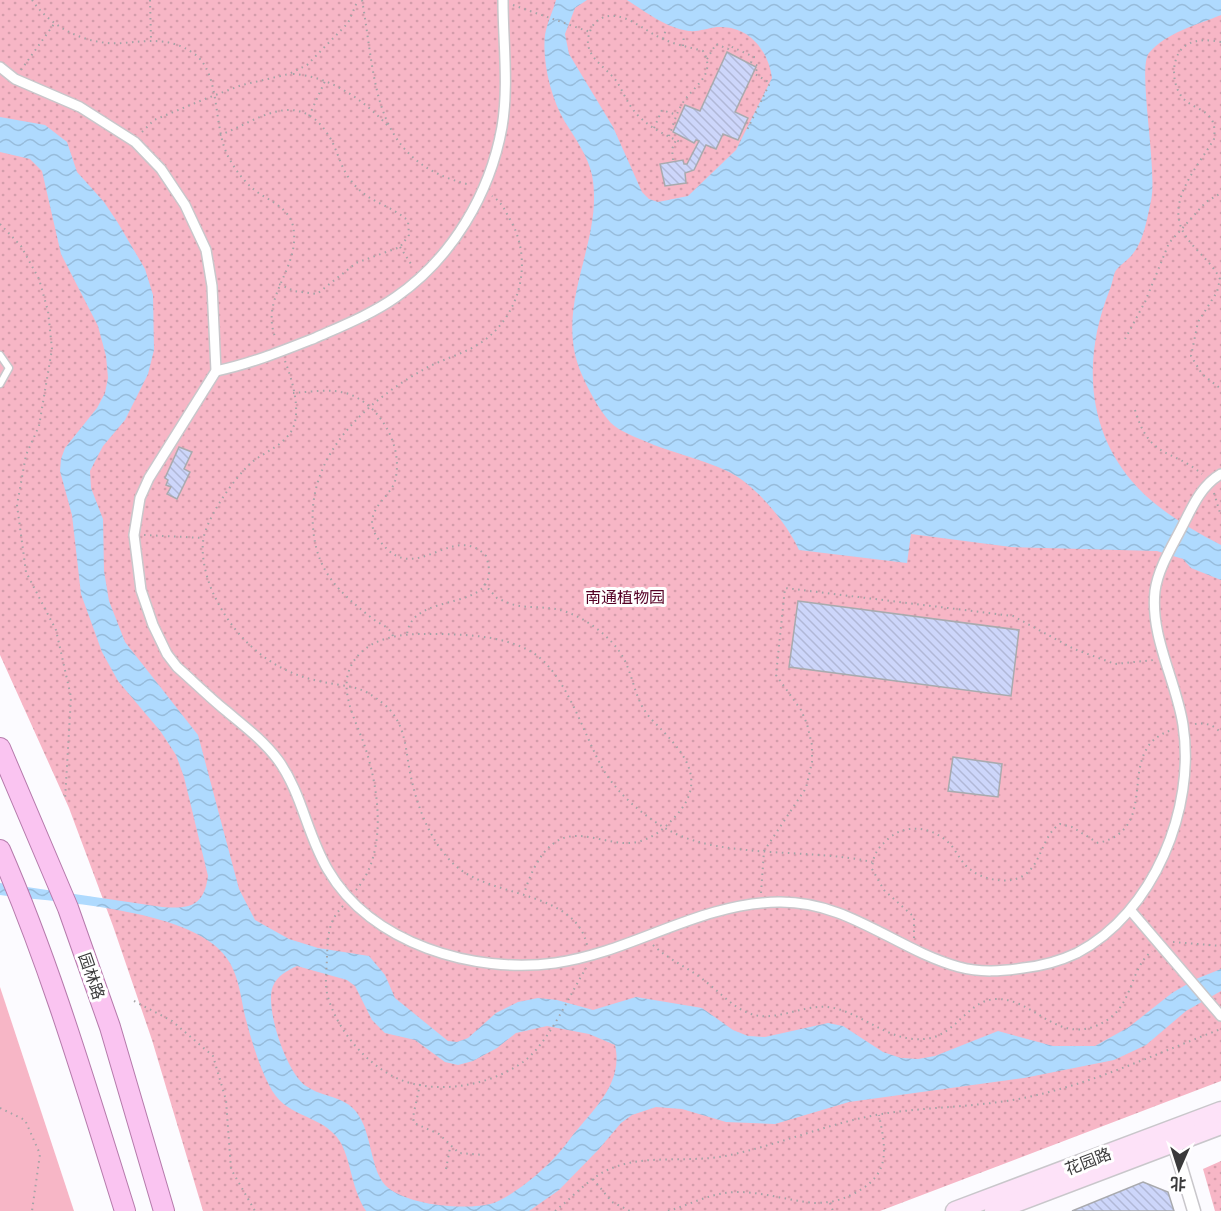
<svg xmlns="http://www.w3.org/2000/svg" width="1221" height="1211" viewBox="0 0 1221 1211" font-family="'Nunito Sans','Noto Sans SC',sans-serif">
<defs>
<pattern id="park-dots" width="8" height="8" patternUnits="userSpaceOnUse" patternTransform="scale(1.5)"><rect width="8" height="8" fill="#f7b6c6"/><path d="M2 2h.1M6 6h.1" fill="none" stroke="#d49dab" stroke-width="1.8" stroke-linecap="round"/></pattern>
<pattern id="water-waves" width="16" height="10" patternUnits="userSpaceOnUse" patternTransform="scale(1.5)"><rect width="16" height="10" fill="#afdafe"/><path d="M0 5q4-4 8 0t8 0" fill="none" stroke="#97bcdb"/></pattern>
<pattern id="building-back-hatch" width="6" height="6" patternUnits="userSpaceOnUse" patternTransform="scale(1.5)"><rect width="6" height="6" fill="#cdd6fa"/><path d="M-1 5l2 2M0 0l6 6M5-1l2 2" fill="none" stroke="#b1b8d7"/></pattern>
</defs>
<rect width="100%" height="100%" fill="#fcfbff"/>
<path fill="#f7b6c6" d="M0 987 74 1211H0Z"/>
<g fill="url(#park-dots)">
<path d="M0 0H1221V1081L880 1211H203L152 1040 113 926 69 808 0 655Z"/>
<path d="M1221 1161V1211H1215L1203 1169Z"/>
</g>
<g fill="url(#water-waves)" fill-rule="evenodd">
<path d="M556 0H587L575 8 565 34 569 54 613 127 642 192 649 199 658 202 688 196 736 150 772 78C768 49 748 25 717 27 708 28 698 32 689 31 666 28 646 12 627 0H1221V15C1197 25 1167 32 1149 53 1137 67 1158 170 1151 201 1147 218 1144 242 1131 256 1126 262 1119 265 1115 272 1113 277 1112 284 1110 289 1081 361 1086 439 1145 495 1168 516 1194 531 1221 545V580L1191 568 1183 559 1157 551 1011 547 911 534 907 563 799 550C787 523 754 483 727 471 703 460 678 454 654 445 641 439 619 432 610 422 599 410 588 389 582 375 551 305 605 243 592 175 588 156 575 138 565 122 551 98 542 62 545 35 547 23 553 11 556 0Z"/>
<path d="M0 117 45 125 67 142 77 172 104 202 118 223 145 269 153 295 154 350 148 374 125 420 103 446 90 471 91 488 103 519 104 571 109 601 125 642 198 735 239 889 255 920 289 939 318 948 369 956 385 975 395 998 448 1041 457 1042 468 1038 496 1013 518 1002 538 998 557 1000 593 1010 636 997 702 1008 733 1030 748 1036 765 1037 828 1023 843 1026 883 1052 901 1058 918 1059 935 1056 998 1031 1053 1046H1095L1129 1027 1172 993 1196 979 1221 969V991L1186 1011 1146 1045 1114 1060 1024 1078 849 1102 775 1124 726 1122 682 1109 656 1107 632 1115 621 1123 599 1149 559 1190 529 1211H366C350 1187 351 1153 336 1136 316 1113 285 1118 269 1085 258 1063 251 1039 245 1016 241 998 239 979 230 963 200 908 57 903 0 895V883L162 907C189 909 204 907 208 876L184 777 176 755 161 732 118 681 102 652 81 594 72 515 60 471 61 459 65 448 97 408 105 393 108 378 106 356 98 326 61 254 42 171 30 159 0 152ZM297 966 347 980 355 986 372 1020 385 1033 415 1040 445 1062 458 1065 473 1061 497 1048 516 1033 547 1026 589 1034 615 1045C624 1085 592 1110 570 1139 554 1162 520 1192 494 1203 467 1211 406 1206 385 1185 370 1168 372 1133 357 1113 344 1095 323 1098 306 1086 287 1074 264 1007 273 986 277 976 288 970 297 966Z"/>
</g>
<g fill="url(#building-back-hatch)" stroke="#a9aaae" stroke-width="1.5">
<path d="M727 52 756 67 735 112 748 118 738 140 723 134 716 149 706 145 694 170 685 173 686 183 665 186 660 164 683 160 684 164H687L699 141 696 140 694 143 673 132 685 105 700 111Z"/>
<path d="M179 447 192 452 184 469 190 472 177 499 167 494 171 487 166 485 168 480 165 478Z"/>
<path d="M798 601 1019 630 1011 696 789 667Z"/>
<path d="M953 757 1002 764 998 797 948 791Z"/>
<path d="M1143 1182 1168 1192 1174 1211H1072Z"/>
</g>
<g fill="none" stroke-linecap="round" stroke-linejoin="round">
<defs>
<path id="service" d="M0 355 9 368 0 384"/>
<g id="pedestrian">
<path d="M0 67 15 79 80 107 135 142 161 169 185 205 206 250 212 286 216 371 149 478 140 498 134 535 141 590 153 625 167 654 177 667C193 681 209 697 225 710 244 726 263 740 278 760 302 793 307 835 328 870 371 944 474 974 555 963 633 952 698 903 779 902 848 901 897 950 959 967 981 973 1002 971 1023 968 1042 966 1060 961 1077 953 1154 913 1196 808 1183 725 1176 680 1150 637 1155 591 1158 568 1173 545 1183 525 1193 505 1202 485 1221 474"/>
<path d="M216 371C250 364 282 351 315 338 342 326 372 314 396 297 452 258 490 194 502 127 509 85 503 43 503 0"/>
<path d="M1131 911 1221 1016"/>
</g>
<path id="minor" d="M1174 1144 1194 1211"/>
<g id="secondary">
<path d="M955 1211 1221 1111"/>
<path d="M994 1211 1221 1125"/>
</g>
<g id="primary">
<path d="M0 748 68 908 110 1027 164 1211"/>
<path d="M0 850C51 967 87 1090 125 1211"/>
</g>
</defs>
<use href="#service" stroke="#c9c7cb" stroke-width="9"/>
<use href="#pedestrian" stroke="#c9c7cb" stroke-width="12"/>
<use href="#minor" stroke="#c9c7cb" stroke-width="15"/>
<use href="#secondary" stroke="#c9c7cb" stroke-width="21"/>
<use href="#primary" stroke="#b57aab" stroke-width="22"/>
<g stroke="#a4a3a6" stroke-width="2" stroke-dasharray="1.5 4.5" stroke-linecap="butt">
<path d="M32 0C51 28 88 46 123 43 148 41 170 37 193 53 222 72 212 128 229 158 235 169 242 179 251 187 265 200 288 205 293 226 302 268 258 297 276 339"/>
<path d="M150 0 151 39"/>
<path d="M362 0C377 84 371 162 471 185"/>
<path d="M513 5 590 32"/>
<path d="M663 39 666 29"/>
<path d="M1221 42C1196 37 1176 42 1174 70 1174 80 1176 89 1182 97 1189 106 1202 108 1209 116 1215 122 1215 131 1214 139 1198 167 1164 202 1185 235 1195 251 1212 262 1220 279L1217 292 1198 322 1191 356 1202 374 1221 389"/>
<path d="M683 46 684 35"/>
<path d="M707 59 716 44 728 49 730 46 754 57 751 62 758 66 755 74 770 83 747 130"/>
<path d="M21 70 54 24"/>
<path d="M293 74C329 76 363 99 388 126"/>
<path d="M309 116 325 81"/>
<path d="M654 128 662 110 677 115"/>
<path d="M142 132 154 120 205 99 242 85 289 74 307 65 348 23 358 0"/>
<path d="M220 135C255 122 296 87 327 133 337 147 339 164 349 178 367 204 391 204 408 221L409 235 400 247 356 263 317 294 294 291 279 284"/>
<path d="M669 136C673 126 676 114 682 104 694 85 717 75 703 51 689 47 676 45 663 39 646 32 628 14 609 16 601 17 594 22 591 29 579 55 605 65 617 82 625 95 630 110 643 120 654 130 668 136 682 143"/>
<path d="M673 160 672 149 676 140"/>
<path d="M0 224 21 246 39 279 48 311 52 349 39 426 26 455 17 505 26 572 56 630 71 697 65 800"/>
<path d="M400 247 413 267"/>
<path d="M1125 339 1145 302 1169 243 1206 202 1221 193"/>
<path d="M285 361C292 379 301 409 293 428 285 445 266 451 252 462 235 477 205 519 203 542 201 560 208 584 216 599 237 641 273 672 319 681 348 688 359 683 385 705 404 722 405 743 409 767 415 801 429 843 457 867 494 898 575 891 587 945"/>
<path d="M293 393C311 392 332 388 349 394 381 406 404 447 395 481 391 494 377 502 373 516 369 528 378 540 386 548 418 582 455 522 486 556 507 617 411 587 407 635"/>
<path d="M1135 410C1150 460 1171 448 1202 474"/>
<path d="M1214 493 1221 516"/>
<path d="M144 535 204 538"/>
<path d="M484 584 497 598 506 602C522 609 539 606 556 609 581 614 612 636 624 659 635 681 635 703 653 721 684 752 711 781 672 820 661 832 647 842 629 843 607 844 582 830 561 839 541 848 530 874 524 894"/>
<path d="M393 636C389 626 381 625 373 619 340 593 316 572 313 527 307 453 368 400 428 367 446 358 466 353 482 342 521 315 533 261 511 221 505 211 502 202 492 196"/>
<path d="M1195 724C1205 722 1214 725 1221 733"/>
<path d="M356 890C388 853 379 789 365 747 357 722 337 690 352 664 366 639 397 634 423 634 457 634 499 634 530 651 566 671 583 734 603 769 618 795 646 818 672 832 726 859 811 848 872 862"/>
<path d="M761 893 764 851 806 788 812 762V745L807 724 801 710 776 675 785 588 1013 616 1074 649 1115 664 1154 660"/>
<path d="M343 906C328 921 328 936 327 956 327 969 324 984 328 997 338 1033 373 1073 410 1083 447 1093 492 1084 523 1062 549 1043 569 996 586 968"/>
<path d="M914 938V917L884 890 872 869C873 854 878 848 889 838 908 822 935 828 951 845 958 854 962 864 971 870 981 878 999 882 1011 880 1043 875 1038 838 1060 824L1072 827 1098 843C1165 828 1111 749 1172 730"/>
<path d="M1173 942 1221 946"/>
<path d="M653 945C669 960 689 968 705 981 726 997 742 1019 771 1016 793 1014 815 1002 838 1009 871 1019 894 1045 931 1038 957 1032 969 1000 996 999 1032 998 1054 1040 1093 1027 1136 1012 1126 972 1152 951"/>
<path d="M134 1001 172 1021 213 1056 226 1100 231 1169 255 1211"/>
<path d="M420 1084 413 1117 414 1123 439 1134 459 1153 484 1155"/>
<path d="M0 1108 25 1120 40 1154 32 1211"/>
<path d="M446 1169 450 1148"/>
<path d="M593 1179 612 1202 630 1211"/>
<path d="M830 1203 833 1211"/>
<path d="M555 1211C569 1200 582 1186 597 1176 634 1151 684 1164 725 1156 780 1145 833 1121 888 1113 938 1106 988 1107 1037 1095 1101 1080 1160 1052 1221 1029"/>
<path d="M668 1211C692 1204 712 1192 738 1192 764 1192 789 1201 815 1203 830 1203 842 1200 855 1193 891 1174 886 1150 879 1115"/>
</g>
<use href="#service" stroke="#fff" stroke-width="6"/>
<use href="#pedestrian" stroke="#fff" stroke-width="9"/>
<use href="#minor" stroke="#fff" stroke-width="12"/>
<use href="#secondary" stroke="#fde2f8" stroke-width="18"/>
<use href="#primary" stroke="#fac4f1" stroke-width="20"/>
</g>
<g text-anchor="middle" stroke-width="6" stroke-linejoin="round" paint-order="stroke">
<g font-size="16" fill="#550226" stroke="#fff">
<text x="625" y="603">南通植物园</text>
</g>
<g font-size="16" fill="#3a3a3b" stroke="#fff">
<text transform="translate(92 976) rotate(71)" y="6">园林路</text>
<text transform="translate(1088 1161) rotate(-21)" y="6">花园路</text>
</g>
</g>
<g transform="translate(1179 1169) rotate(183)" stroke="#ffffff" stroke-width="4.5" paint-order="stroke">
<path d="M0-4.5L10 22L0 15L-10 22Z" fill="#3a3a3b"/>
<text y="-9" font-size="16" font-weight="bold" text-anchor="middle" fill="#3a3a3b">北</text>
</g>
</svg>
